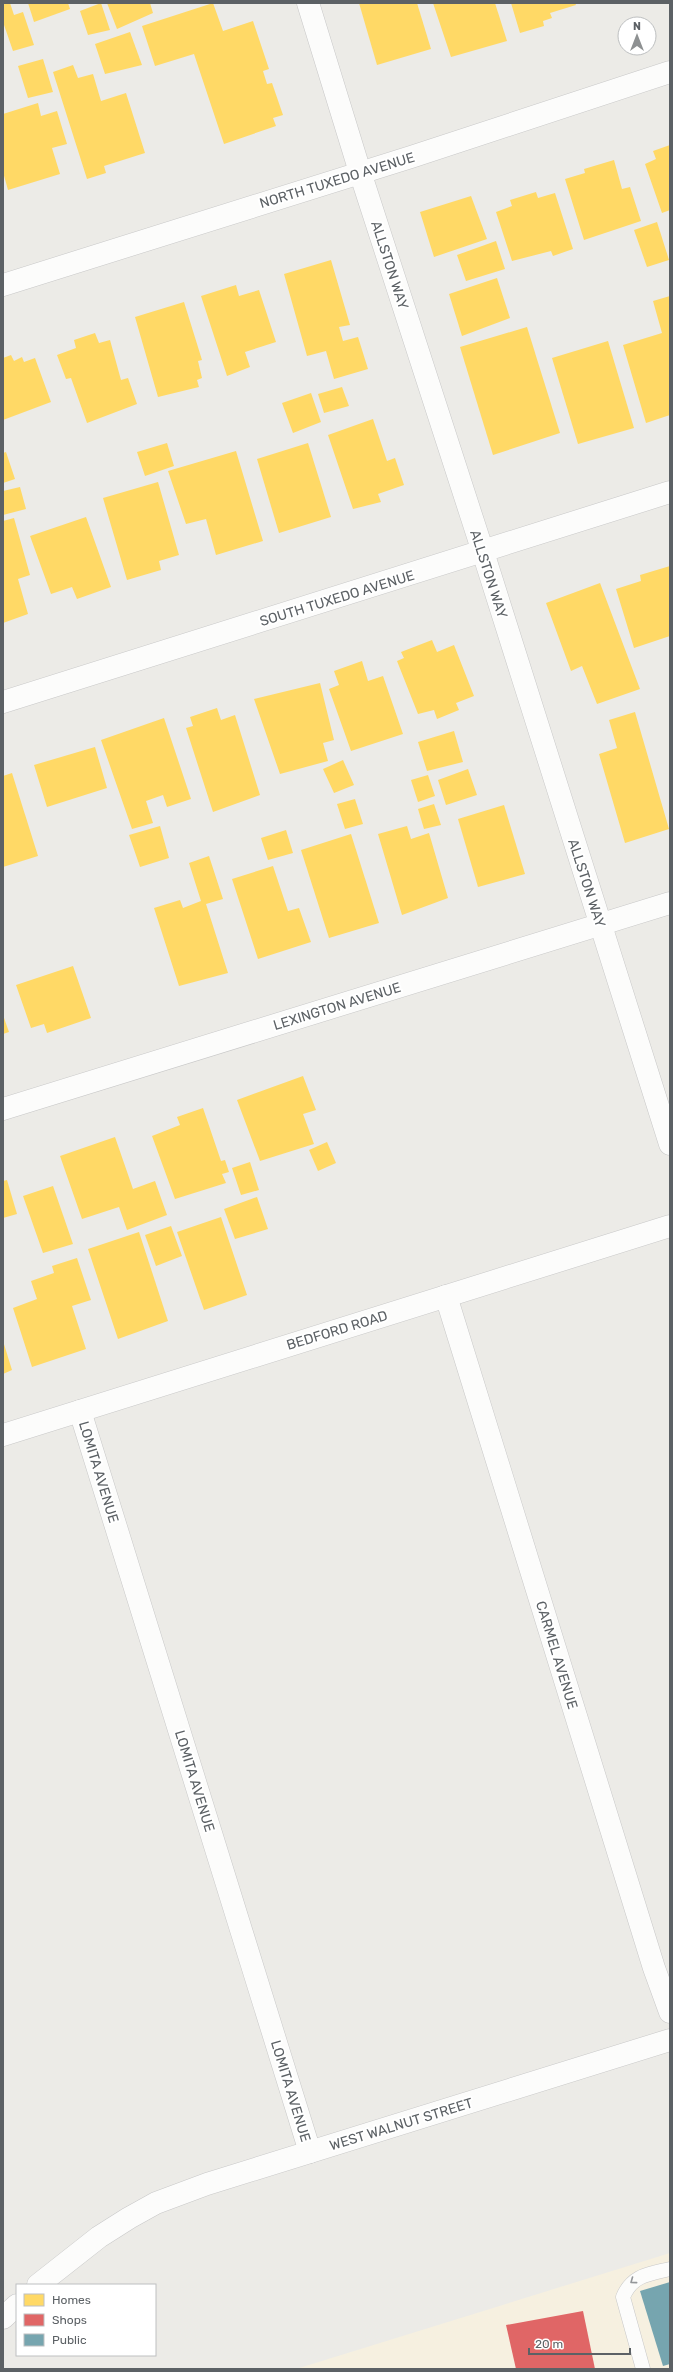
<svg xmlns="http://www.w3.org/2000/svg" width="673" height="2372" viewBox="0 0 673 2372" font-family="Rubik,sans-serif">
<rect width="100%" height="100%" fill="#ecebe7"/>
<path fill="#f6f0e0" d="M670 2253V2369H296Z"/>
<g fill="#ffd966">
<path d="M3 3H10L14 15 23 12 34 45 13 51 3 22Z"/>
<path d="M28 3H68L70 9 34 22Z"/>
<path d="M101 3 110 30 88 35 80 11Z"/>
<path d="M107 3H150L153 13 117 29Z"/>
<path d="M213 3 223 31 253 21 269 69 263 71 267 84 272 83 283 115 273 118 276 126 224 144 194 54 155 66 142 26Z"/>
<path d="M359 3H417L431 49 377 65Z"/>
<path d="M433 3H495L507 41 451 57Z"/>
<path d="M511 3H575L576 5 550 13 552 18 543 21 544 26 520 33Z"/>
<path d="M130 32 142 65 105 74 95 44Z"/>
<path d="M43 59 53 92 28 98 18 66Z"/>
<path d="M73 65 78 78 93 74 101 101 126 93 145 153 104 166 106 173 87 179 53 72Z"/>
<path d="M38 103 41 116 57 111 67 144 52 148 60 174 8 190 3 172V114Z"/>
<path d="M670 145V210L662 213 645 164 656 159 653 151Z"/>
<path d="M614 160 622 189 630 187 641 221 584 240 565 179 585 173 584 169Z"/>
<path d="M536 192 538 198 555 193 573 249 553 256 551 251 512 261 496 212 512 206 510 200Z"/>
<path d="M471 196 487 239 434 257 420 212Z"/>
<path d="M657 222 669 260 647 267 634 230Z"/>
<path d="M496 241 505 269 466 281 457 255Z"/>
<path d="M331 260 350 325 339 327 343 341 358 337 368 369 334 379 326 351 307 356 284 274Z"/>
<path d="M497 278 510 318 462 336 449 294Z"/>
<path d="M236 285 239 296 259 290 276 342 245 352 250 367 227 376 201 296Z"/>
<path d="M670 296V415L646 423 623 345 662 333 653 301Z"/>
<path d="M184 302 202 360 198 361 202 378 197 380 199 387 158 397 135 317Z"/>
<path d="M527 327 560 433 493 455 460 347Z"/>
<path d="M95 333 99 343 110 340 121 380 128 378 137 404 87 423 71 378 66 379 57 355 76 348 74 340Z"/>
<path d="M608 341 634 428 578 444 552 358Z"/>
<path d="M11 355 14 361 22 357 24 362 35 358 51 402 3 420V358Z"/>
<path d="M342 387 349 406 324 413 318 394Z"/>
<path d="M311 393 321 422 293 433 282 403Z"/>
<path d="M373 419 387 461 395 458 404 485 378 494 381 502 353 509 328 435Z"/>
<path d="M167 443 174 466 145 476 137 452Z"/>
<path d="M308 443 331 517 279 533 257 459Z"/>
<path d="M236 451 263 541 216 555 206 519 186 524 168 471Z"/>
<path d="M6 452 15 479 3 483V453Z"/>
<path d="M158 482 179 555 159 561 161 570 127 580 103 498Z"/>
<path d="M20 487 26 509 3 515V491Z"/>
<path d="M86 517 111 587 77 599 72 587 51 594 30 536Z"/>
<path d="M14 518 30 575 18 579 28 614 3 623V521Z"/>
<path d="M670 566V636L634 648 616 589 641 581 640 575Z"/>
<path d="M600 583 640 689 597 704 582 666 571 671 546 603Z"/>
<path d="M432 640 437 652 454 645 474 696 456 703 459 710 437 719 434 710 418 714 397 661 404 658 401 652Z"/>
<path d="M362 661 368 681 383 676 403 734 351 751 329 689 339 685 334 671Z"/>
<path d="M320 683 334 740 323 743 328 761 280 774 254 699Z"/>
<path d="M217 708 221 720 235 715 260 795 213 812 186 728 193 726 190 717Z"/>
<path d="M635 712 669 829 625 843 599 754 617 748 609 720Z"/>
<path d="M164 718 191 799 167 807 163 795 146 801 153 823 132 829 101 740Z"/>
<path d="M454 731 463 762 427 771 418 742Z"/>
<path d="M95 747 107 788 47 807 34 765Z"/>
<path d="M343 760 354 785 334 793 323 769Z"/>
<path d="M468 769 477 795 446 805 438 780Z"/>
<path d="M12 773 38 856 3 867V776Z"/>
<path d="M428 775 435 796 418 802 411 780Z"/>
<path d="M355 799 363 824 345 829 337 804Z"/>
<path d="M434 804 441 825 424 829 418 809Z"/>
<path d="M504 805 525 874 478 887 458 819Z"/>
<path d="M160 826 169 858 140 867 129 835Z"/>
<path d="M407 826 411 839 429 833 448 898 402 915 378 834Z"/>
<path d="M286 830 293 853 268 860 261 838Z"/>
<path d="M351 834 379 923 329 938 301 850Z"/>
<path d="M209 856 223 899 206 904 228 973 179 986 154 908 180 900 183 908 201 901 189 863Z"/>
<path d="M273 866 288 911 299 908 311 942 258 959 232 879Z"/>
<path d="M73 966 91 1018 47 1033 44 1024 31 1028 16 985Z"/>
<path d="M3 1015 9 1032 3 1034Z"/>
<path d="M303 1076 316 1110 303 1114 314 1144 260 1161 237 1100Z"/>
<path d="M203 1108 221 1161 225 1160 229 1172 222 1174 226 1183 175 1199 152 1136 180 1125 177 1117Z"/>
<path d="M115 1137 133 1189 155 1181 167 1215 127 1230 119 1207 82 1219 60 1156Z"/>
<path d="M327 1142 336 1163 318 1171 309 1150Z"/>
<path d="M250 1162 259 1190 241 1195 232 1168Z"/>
<path d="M7 1180 17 1214 3 1218V1181Z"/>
<path d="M53 1186 73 1244 43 1253 23 1196Z"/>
<path d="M257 1197 268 1229 235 1239 224 1209Z"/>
<path d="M221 1217 247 1295 204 1310 177 1232Z"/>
<path d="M171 1226 182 1256 156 1266 145 1235Z"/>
<path d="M139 1232 168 1321 118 1339 88 1249Z"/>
<path d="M77 1258 91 1300 72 1306 86 1349 32 1367 13 1308 37 1299 31 1281 54 1273 52 1266Z"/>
<path d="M3 1341 12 1370 3 1374Z"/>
</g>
<path fill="#e06666" d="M583 2311 595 2369H516L506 2325Z"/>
<path fill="#76a5af" d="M670 2282V2364L663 2366 640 2291Z"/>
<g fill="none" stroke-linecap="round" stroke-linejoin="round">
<defs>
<path id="lane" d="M643 2369 623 2297C632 2275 649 2274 670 2269"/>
<g id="street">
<path d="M308 3 360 172 483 552 670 1144"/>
<path d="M3 285 411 157 670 72"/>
<path d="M3 702 670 492"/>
<path d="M3 1109 670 903"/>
<path d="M446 1296 654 1968 670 2012"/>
<path d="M80 1411 310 2152"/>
<path d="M3 1435 670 1226"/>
<path d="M38 2285 99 2237 129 2218 156 2203 207 2184 670 2040"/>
<path d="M3 2318 17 2305"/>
</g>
</defs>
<use href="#lane" stroke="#c8c8c8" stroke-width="15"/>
<use href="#street" stroke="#c8c8c8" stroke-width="23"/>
<use href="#lane" stroke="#fcfcfb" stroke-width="14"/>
<use href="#street" stroke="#fcfcfb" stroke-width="22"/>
</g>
<defs><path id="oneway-chevron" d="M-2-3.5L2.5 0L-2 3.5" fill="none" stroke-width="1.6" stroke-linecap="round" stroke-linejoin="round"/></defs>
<use stroke="#94979a" href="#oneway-chevron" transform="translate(633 2281) rotate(144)"/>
<g text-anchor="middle" stroke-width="4" stroke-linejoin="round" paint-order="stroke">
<g font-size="14" fill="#5c6165" stroke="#fff">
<text transform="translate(337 180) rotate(-17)" y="5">NORTH TUXEDO AVENUE</text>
<text transform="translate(390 265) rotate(72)" y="5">ALLSTON WAY</text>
<text transform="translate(489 574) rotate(72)" y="5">ALLSTON WAY</text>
<text transform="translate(337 598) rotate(-17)" y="5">SOUTH TUXEDO AVENUE</text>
<text transform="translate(587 883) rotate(72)" y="5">ALLSTON WAY</text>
<text transform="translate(337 1006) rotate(-17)" y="5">LEXINGTON AVENUE</text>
<text transform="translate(337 1330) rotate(-17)" y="5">BEDFORD ROAD</text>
<text transform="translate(99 1472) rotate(73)" y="5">LOMITA AVENUE</text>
<text transform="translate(557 1655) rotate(73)" y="5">CARMEL AVENUE</text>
<text transform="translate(195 1781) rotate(73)" y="5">LOMITA AVENUE</text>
<text transform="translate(291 2091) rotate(73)" y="5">LOMITA AVENUE</text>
<text transform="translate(401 2124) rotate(-17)" y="5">WEST WALNUT STREET</text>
</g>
</g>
<rect width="673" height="2372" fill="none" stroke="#5c6165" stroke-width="8"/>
<rect x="16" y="2284" width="140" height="72" fill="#ffffff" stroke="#bec0c1"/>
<rect x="24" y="2294" width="20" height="12" fill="#ffd966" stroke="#bec0c1"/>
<text x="52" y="2304" font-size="12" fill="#5c6165">Homes</text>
<rect x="24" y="2314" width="20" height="12" fill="#e06666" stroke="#bec0c1"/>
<text x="52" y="2324" font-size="12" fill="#5c6165">Shops</text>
<rect x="24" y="2334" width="20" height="12" fill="#76a5af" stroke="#bec0c1"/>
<text x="52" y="2344" font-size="12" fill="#5c6165">Public</text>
<g transform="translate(637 36)"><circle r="19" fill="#ffffff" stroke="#bec0c1"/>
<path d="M0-3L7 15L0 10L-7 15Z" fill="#8e9192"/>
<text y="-6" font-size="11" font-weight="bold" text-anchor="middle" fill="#5c6165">N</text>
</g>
<path d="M529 2348v6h101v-6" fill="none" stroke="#5c6165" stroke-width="2"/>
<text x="535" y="2348" font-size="12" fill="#5c6165" stroke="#ffffff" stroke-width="3" paint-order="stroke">20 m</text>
</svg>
